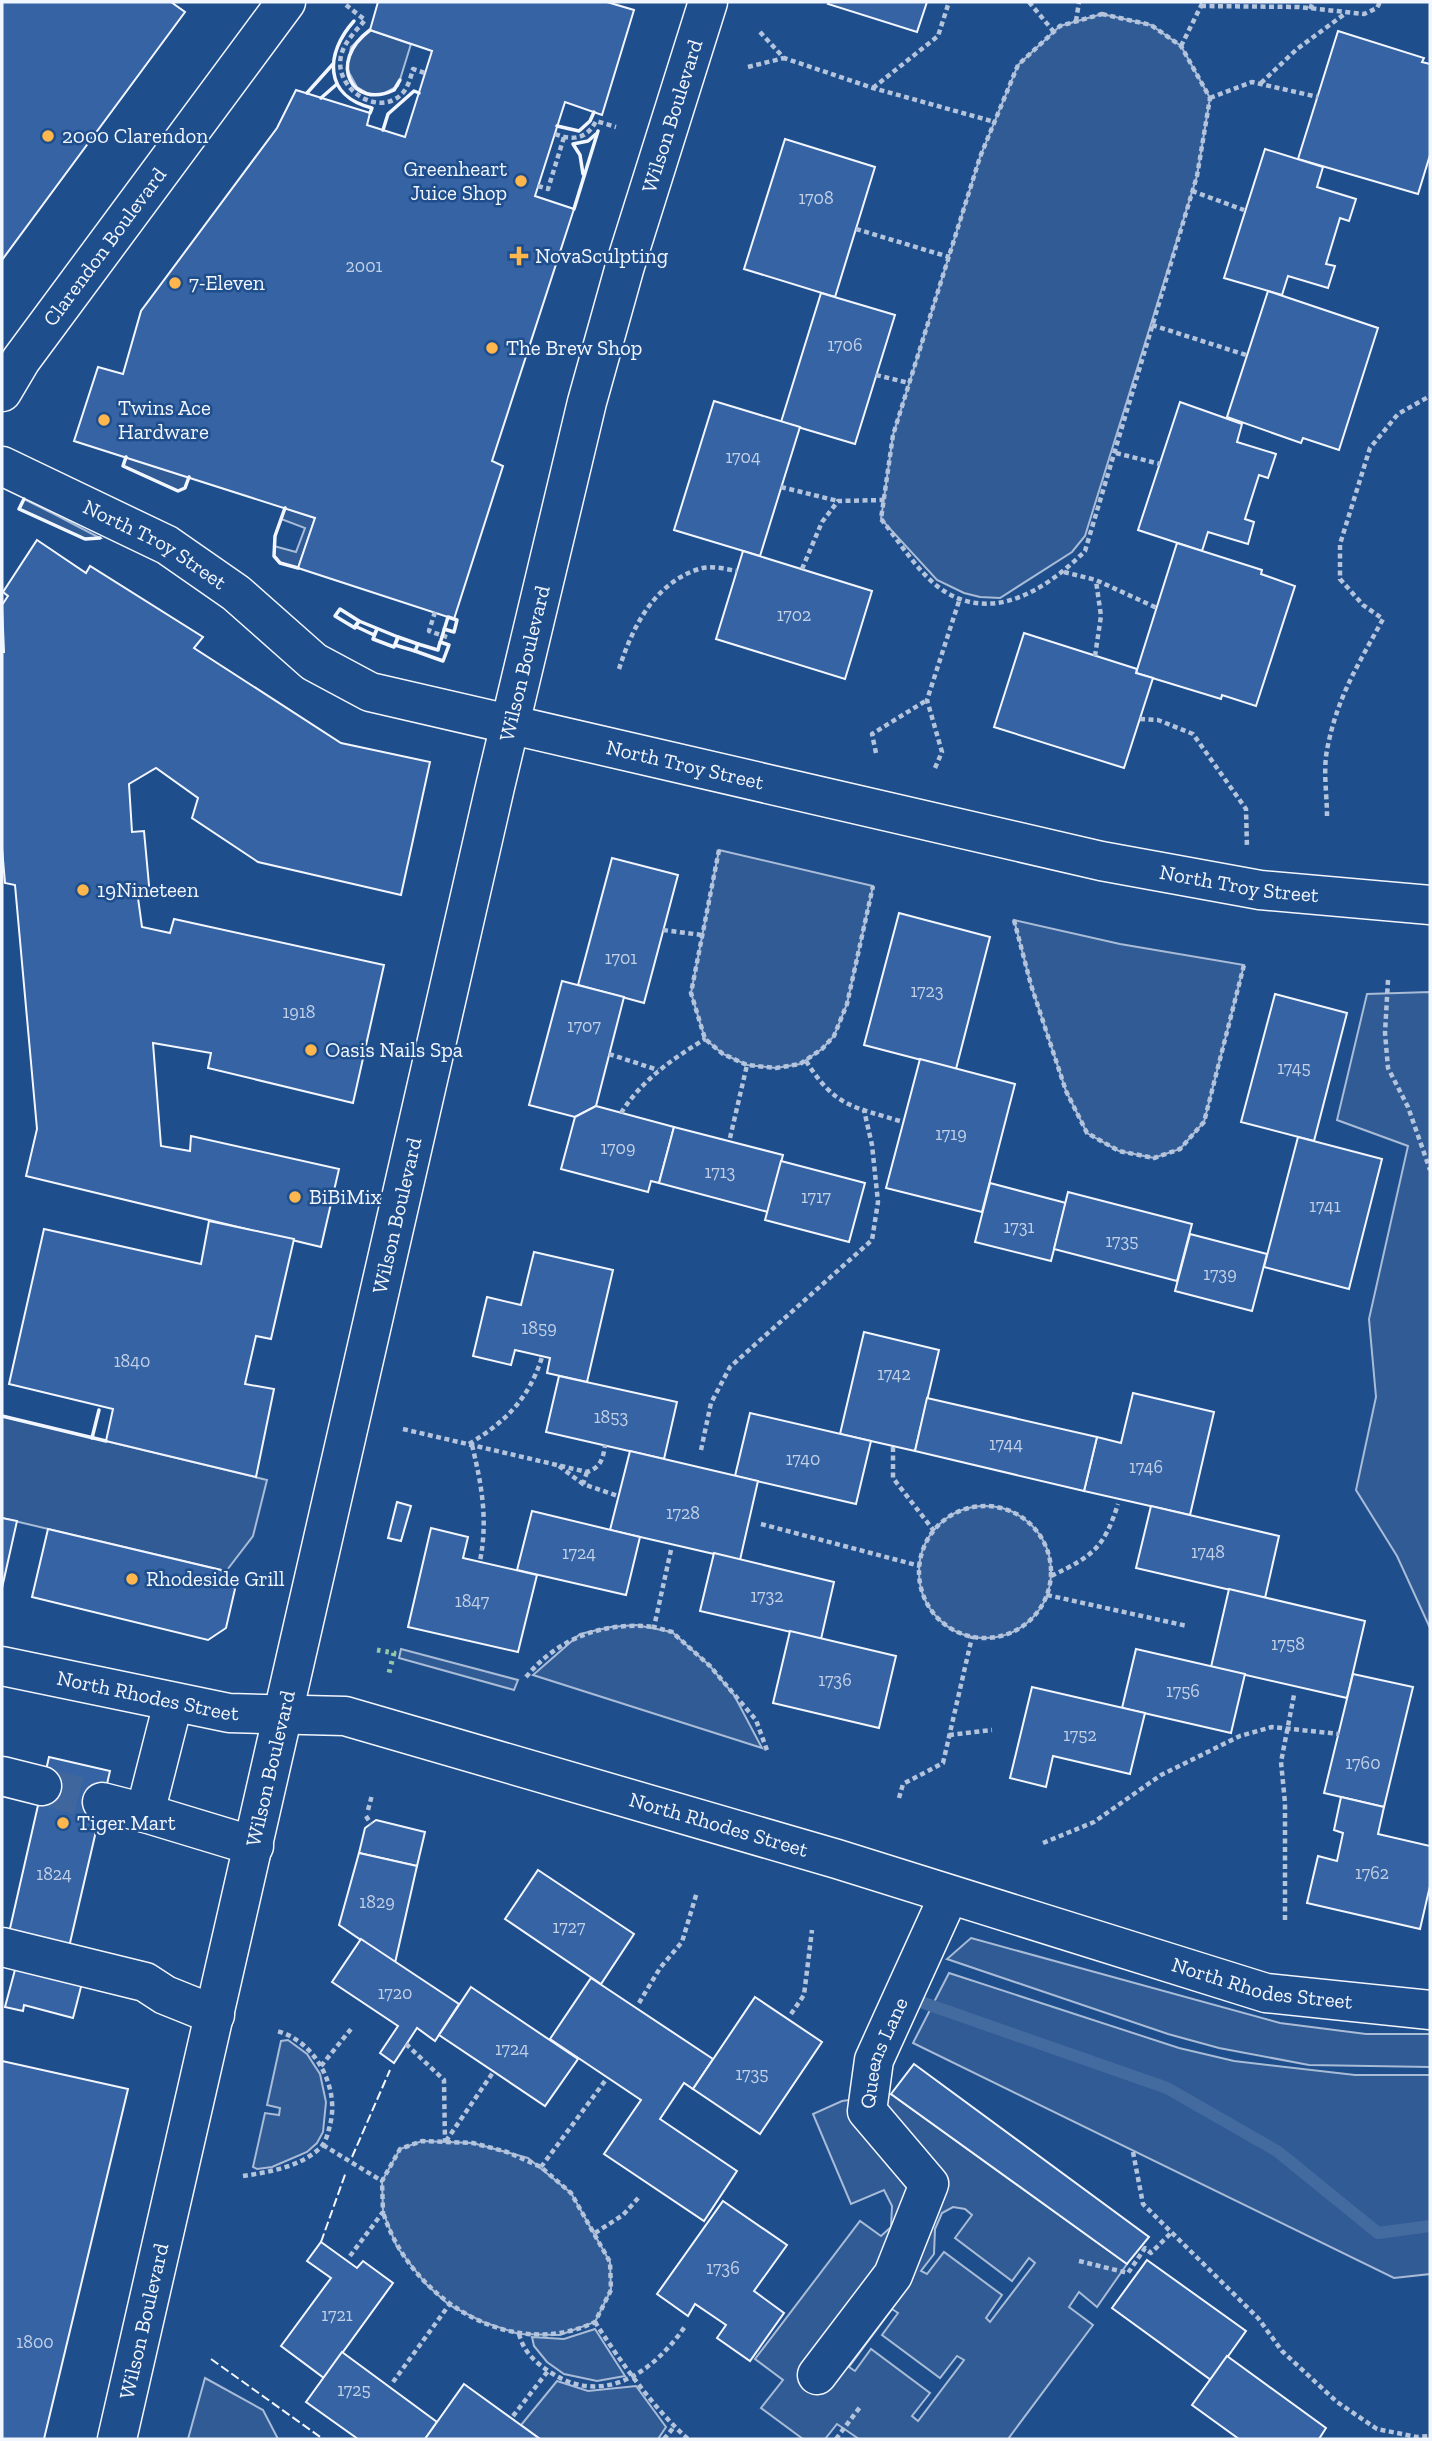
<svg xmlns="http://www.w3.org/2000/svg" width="1432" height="2441" viewBox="0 0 1432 2441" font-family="'Zilla Slab',serif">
<rect width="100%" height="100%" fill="#1f4e8c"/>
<g fill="#305b95" stroke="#a8bbd7" stroke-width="2" fill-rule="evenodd">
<path d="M1102 14 1151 25 1181 46 1210 98 1197 176 1085 536 1072 552 1000 598 980 597 964 593 937 580 881 519 893 435 980 157 1018 65 1060 26Z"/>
<path d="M370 30 411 44 398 86 381 95 369 94 357 87 347 69 351 47Z"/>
<path d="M126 457 189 477 185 488 178 491 123 466Z"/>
<path d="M24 499 58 516 100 538 85 539 19 509Z"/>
<path d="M285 508 315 518 298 568 280 563 274 556V546L296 552 305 528 281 519Z"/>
<path d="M719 850 873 886 847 1004 834 1036 822 1049 800 1064 776 1068 747 1065 723 1054 705 1039 691 993Z"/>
<path d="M1014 920 1120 944 1244 965 1204 1122 1180 1149 1154 1158 1119 1151 1087 1133 1066 1091 1031 985Z"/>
<path d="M1430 992V1628L1397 1556 1356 1490 1376 1397 1369 1319 1408 1146 1337 1120 1367 994Z"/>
<path d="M2 1416 267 1480 253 1536 227 1570H221L2 1518Z"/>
<circle cx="985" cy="1572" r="66"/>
<path d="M636 1625 672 1632 710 1666 734 1695 762 1748 533 1675 580 1634 611 1627Z"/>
<path d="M401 1649 518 1680 514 1690 399 1658Z"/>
<path d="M971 1938 1280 2023 1366 2034H1430V2067L1309 2065 1219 2048 1168 2034 947 1959Z"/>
<path d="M949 1973 1179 2048 1234 2061 1355 2075H1430V2274L1394 2278 913 2043Z"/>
<path d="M288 2040 307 2054 320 2074 326 2102 323 2132 317 2143 307 2152 272 2167 257 2169 253 2167 265 2113 279 2115 280 2108 267 2105 281 2041Z"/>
<path d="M891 2094 1127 2264 1097 2307 1079 2292 1069 2307 1093 2325 1008 2439H859L837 2424 825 2439H803L761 2408 783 2380 755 2359 860 2221 881 2236 891 2227 892 2206 884 2190 851 2204 813 2114 842 2101ZM953 2207 965 2209 972 2215 955 2238 1012 2281 1029 2258 1035 2263 990 2322 986 2318 1002 2295 944 2252 927 2274 921 2271 934 2254 935 2229 942 2213ZM892 2309 898 2313 882 2335 940 2378 957 2356 964 2360 918 2421 912 2416 930 2393 871 2349 855 2371 849 2367Z"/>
<path d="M422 2141 473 2143 528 2158 571 2193 610 2262 611 2290 595 2322 560 2335 519 2334 483 2322 449 2305 426 2284 397 2247 383 2212 382 2181 400 2149Z"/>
<path d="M595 2329 625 2376 597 2381 564 2374 547 2362 534 2346 532 2337 564 2339Z"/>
<path d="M205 2378 263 2410 278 2439H188Z"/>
<path d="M557 2381 588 2391 636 2386 666 2427 658 2439H540L521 2425Z"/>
</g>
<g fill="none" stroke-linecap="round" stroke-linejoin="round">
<path stroke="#446ba0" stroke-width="12" d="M921 2002 1167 2088 1277 2151 1378 2233 1430 2226"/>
</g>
<g fill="#3563a3" stroke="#f2f6ff" stroke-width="2">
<path d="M2 2H171L185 12 2 260Z"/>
<path d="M378 2H607L634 10 602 115 565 102 535 196 574 209 492 461 503 466 454 619 298 568 315 518 74 441 98 367 123 374 141 311 277 128 296 90 370 113 367 125 405 137 432 51 370 30Z"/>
<path d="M829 2H927L917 32 828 4Z"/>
<path d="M1338 31 1424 58 1422 62 1430 64V155L1418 194 1298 159Z"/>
<path d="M785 139 875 167 835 297 744 269Z"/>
<path d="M1265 149 1323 167 1317 187 1356 199 1349 221 1340 218 1326 264 1335 266 1328 288 1288 276 1282 295 1224 278Z"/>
<path d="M1268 291 1378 328 1339 450 1303 438 1301 443 1227 417Z"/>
<path d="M821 293 895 315 855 444 781 422Z"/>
<path d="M714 401 800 427 760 556 674 530Z"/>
<path d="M1180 402 1242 424 1237 442 1276 454 1268 478 1259 475 1245 519 1254 522 1248 544 1208 532 1202 551 1138 530Z"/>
<path d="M37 540 86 573 90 566 203 637 194 648 341 743 430 762 401 895 258 862 192 818 198 798 156 768 129 784 132 832 144 831 150 896 138 898 142 927 170 933 174 919 384 965 353 1103 208 1068 211 1053 153 1043 161 1146 190 1151 191 1136 339 1169 321 1247 26 1176 37 1129 15 885 5 883 2 848V652H4L2 605 8 596 3 592Z"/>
<path d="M1177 543 1262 570 1261 574 1295 586 1256 706 1222 695 1221 699 1136 673Z"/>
<path d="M743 551 872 591 845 679 716 639Z"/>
<path d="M1024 633 1137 669 1136 673 1153 678 1124 768 994 727Z"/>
<path d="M612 858 678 875 644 1003 578 985Z"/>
<path d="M899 913 990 937 956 1069 864 1045Z"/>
<path d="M562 981 624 997 596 1106 575 1117 529 1105Z"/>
<path d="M1275 994 1347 1013 1314 1141 1241 1122Z"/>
<path d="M920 1059 1015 1084 982 1212 886 1188Z"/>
<path d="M596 1106 674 1127 659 1183 651 1181 648 1192 561 1169 575 1117Z"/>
<path d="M674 1127 783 1155 768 1212 659 1183Z"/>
<path d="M1298 1137 1382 1159 1349 1289 1264 1267Z"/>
<path d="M781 1161 865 1183 849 1242 765 1220Z"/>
<path d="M990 1183 1066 1203 1051 1261 975 1242Z"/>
<path d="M1068 1192 1192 1224 1177 1281 1054 1249Z"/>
<path d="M209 1221 294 1239 271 1339 256 1336 245 1384 274 1389 256 1477 106 1441 113 1409 9 1384 44 1229 201 1264Z"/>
<path d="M1190 1234 1267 1254 1252 1311 1175 1291Z"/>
<path d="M534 1252 613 1270 587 1382 547 1373 550 1358 515 1350 511 1365 473 1356 487 1297 521 1305Z"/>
<path d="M864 1332 939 1350 915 1451 840 1434Z"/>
<path d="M559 1376 677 1402 664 1459 546 1432Z"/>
<path d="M1133 1393 1214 1412 1190 1515 1084 1491 1097 1437 1121 1443Z"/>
<path d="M927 1398 1097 1437 1084 1491 915 1451Z"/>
<path d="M750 1413 871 1441 856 1504 735 1476Z"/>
<path d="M630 1451 758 1481 740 1560 610 1530Z"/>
<path d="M397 1502 411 1506 401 1541 388 1538Z"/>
<path d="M1151 1506 1279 1536 1265 1598 1136 1568Z"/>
<path d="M532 1511 640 1537 626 1595 517 1570Z"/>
<path d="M2 1518 17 1521 2 1588Z"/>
<path d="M431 1528 468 1537 463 1558 537 1575 518 1652 408 1627Z"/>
<path d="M48 1529 221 1570 235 1589 226 1628 208 1640 32 1597Z"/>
<path d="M714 1553 834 1582 821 1639 700 1611Z"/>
<path d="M1229 1589 1365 1621 1347 1698 1211 1667Z"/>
<path d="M790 1631 896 1656 879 1728 773 1703Z"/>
<path d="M1136 1649 1245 1674 1231 1733 1122 1708Z"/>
<path d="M1353 1674 1413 1687 1384 1807 1324 1793Z"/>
<path d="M1032 1687 1145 1713 1130 1774 1053 1756 1046 1787 1010 1778Z"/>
<path d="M49 1757 110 1771 66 1960 6 1946Z"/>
<path d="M1341 1797 1384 1807 1378 1834 1430 1846V1886L1420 1929 1307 1903 1318 1856 1337 1861 1343 1833 1334 1830Z"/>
<path d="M376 1820 425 1832 417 1866 359 1853 365 1828Z"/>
<path d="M359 1853 417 1866 395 1963 339 1925Z"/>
<path d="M538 1870 634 1934 601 1984 505 1919Z"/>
<path d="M361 1939 459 2004 435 2041 417 2028 394 2063 380 2053 398 2026 332 1982Z"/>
<path d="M16 1966 82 1983 73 2018 24 2005 23 2011 5 2007Z"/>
<path d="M591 1978 713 2059 693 2089 684 2083 660 2119 737 2171 704 2221 604 2154 641 2100 550 2039Z"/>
<path d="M471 1987 578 2059 545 2106 439 2035Z"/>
<path d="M755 1997 822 2042 760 2134 693 2089Z"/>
<path d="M2 2061 128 2089 44 2439H2Z"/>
<path d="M914 2064 1149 2237 1127 2264 891 2094Z"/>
<path d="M723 2201 787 2245 754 2291 784 2313 750 2361 717 2338 726 2325 695 2304 688 2316 657 2294Z"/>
<path d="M321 2242 357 2268 363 2261 393 2283 324 2378 281 2346 331 2278 307 2261Z"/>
<path d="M1147 2260 1246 2331 1211 2380 1112 2308Z"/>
<path d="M342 2352 437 2422 425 2439H358L306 2402Z"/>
<path d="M1227 2356 1326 2428 1319 2439H1239L1192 2405Z"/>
<path d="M464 2384 540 2439H425Z"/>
</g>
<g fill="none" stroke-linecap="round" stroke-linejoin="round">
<path stroke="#3f679d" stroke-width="38" stroke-dasharray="38 19" stroke-linecap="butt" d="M42 1786 102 1802"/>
<defs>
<g id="minor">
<path id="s1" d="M2 466 167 545 236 593 314 662 370 692 1101 861 1260 890 1430 905"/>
<path id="s2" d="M2 1666 229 1713 345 1716 837 1859 1266 1993 1430 2010"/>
<path d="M173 1703 145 1813 254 1846"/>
<path d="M2 1776 42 1786"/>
<path d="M102 1802 145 1813"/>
<path d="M2 1947 145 1982 165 1995 215 2015"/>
<path id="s3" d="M817 2375 893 2275 929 2184 867 2111 874 2060 949 1895"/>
</g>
<g id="major">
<path id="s4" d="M2 392 21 360 286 2"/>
<path id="s5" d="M117 2439 495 787 587 402 625 266 708 2"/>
</g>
</defs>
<use href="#minor" stroke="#f2f6ff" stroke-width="41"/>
<use href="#major" stroke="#f2f6ff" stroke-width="41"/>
<g stroke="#b3c4dc" stroke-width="4.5" stroke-dasharray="5 3.5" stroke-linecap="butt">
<path d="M1029 2 1054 32"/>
<path d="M346 5 365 20C356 31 344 42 341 56 333 90 383 121 405 90 409 84 411 76 413 69L425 73"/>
<path d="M1201 6 1299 7 1364 14 1377 8 1380 2"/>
<path d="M1310 9 1313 2"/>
<path d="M1102 14 1151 25 1181 46 1210 98 1197 176 1085 551C1047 589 990 627 937 586 916 569 898 540 881 519L893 435 980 157 1018 65 1060 26Z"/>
<path d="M1076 21 1079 2"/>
<path d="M760 32 784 58 873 88 995 122"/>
<path d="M1181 46 1203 2"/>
<path d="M748 67 784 58"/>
<path d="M1261 83 1297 49 1346 13"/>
<path d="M873 88 938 36 949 2"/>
<path d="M1210 98 1252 82 1318 97"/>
<path d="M555 134C573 141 587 139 596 121L616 127"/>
<path d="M538 186 548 189 564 137"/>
<path d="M1192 191 1244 210"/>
<path d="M856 229 949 257"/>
<path d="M1152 325 1246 355"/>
<path d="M876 375 909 383"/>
<path d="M1116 453 1160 464"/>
<path d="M781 487 838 501"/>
<path d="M802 569 822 522 838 501 884 500"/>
<path d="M1064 572 1096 580 1157 608"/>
<path d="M435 612 429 631 450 638"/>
<path d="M1095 656 1101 616 1096 581"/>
<path d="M619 669C632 628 654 583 699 569 711 565 725 569 737 571"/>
<path d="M1140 719 1158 720 1193 734 1246 809 1247 848"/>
<path d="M876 753 872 734 927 700"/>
<path d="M935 768 942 752 927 700 960 598"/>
<path d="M1327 816C1327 795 1323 771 1327 750 1337 697 1358 665 1383 619L1363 605 1340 579V544L1370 448 1398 414 1430 396"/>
<path d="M719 850 691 993 705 1039 723 1054 747 1065 776 1068 800 1064 822 1049 834 1036 847 1004 873 886"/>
<path d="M1014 920 1031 985 1066 1091 1087 1133 1119 1151 1154 1158 1180 1149 1204 1122 1244 965"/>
<path d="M663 930 702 935"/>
<path d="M1388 980 1385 1033 1388 1068 1408 1107 1430 1170"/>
<path d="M609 1054 658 1070"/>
<path d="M806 1061C836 1108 852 1106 903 1122"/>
<path d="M621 1113C642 1080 672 1059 705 1039"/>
<path d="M730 1138 747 1065"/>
<path d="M403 1429 587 1472C601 1467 603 1459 605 1445"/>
<path d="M469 1444C505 1422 529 1399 542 1357"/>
<path d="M472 1445C482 1486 488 1520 480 1561"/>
<path d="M893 1447V1478L934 1531"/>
<path d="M701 1450 711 1403 730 1367 872 1240 878 1202 872 1145 864 1110"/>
<path d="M559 1466 583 1484"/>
<path d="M587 1472 583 1484 618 1496"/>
<circle cx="985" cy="1572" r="66"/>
<path d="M761 1524 920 1566"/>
<path d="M671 1550 654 1627 672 1632 710 1666 756 1720 768 1753"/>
<path d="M1051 1576C1093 1556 1104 1548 1118 1504"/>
<path d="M1047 1595 1187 1626"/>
<path d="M526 1677C558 1638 604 1621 654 1627"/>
<path d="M949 1735 992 1730"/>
<path d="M899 1798 903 1784 943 1763 972 1637"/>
<path d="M368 1810 372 1795"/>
<path d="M366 1816 371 1824"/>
<path d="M1043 1843 1094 1822 1161 1775 1240 1736 1272 1727 1339 1734"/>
<path d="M1285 1920V1803L1281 1762 1294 1695"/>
<path d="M639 2003 660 1968 682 1942 697 1892"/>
<path d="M791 2014 804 1995 812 1930"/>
<path d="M406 2044 444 2080 445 2142"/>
<path d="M321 2066 351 2029"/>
<path d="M446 2141 494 2071"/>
<path d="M323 2145 382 2181"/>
<path d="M1133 2152 1143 2204 1258 2318 1282 2351 1337 2402 1377 2429 1417 2437 1430 2436"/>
<path d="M541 2167 605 2081"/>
<path d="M243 2176C269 2172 299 2167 319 2149 326 2143 328 2133 330 2125 340 2087 315 2041 277 2031"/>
<path d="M595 2233 623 2215 640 2196"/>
<path d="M350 2256 383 2212 382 2181 400 2149 422 2141 473 2143 507 2152 541 2167 571 2193 610 2262 611 2290 595 2322C509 2363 409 2297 383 2212"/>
<path d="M1079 2261 1128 2273 1145 2248 1151 2253 1171 2233"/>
<path d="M595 2322C620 2361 654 2409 688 2439"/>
<path d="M519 2334C524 2353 536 2363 553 2374 607 2407 656 2369 686 2325"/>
<path d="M393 2382 449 2305"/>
<path d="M513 2416 548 2371"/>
<path d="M664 2439 674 2427"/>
<path d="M836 2439 860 2407"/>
</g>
<use href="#minor" stroke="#1f4e8c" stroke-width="38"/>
<use href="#major" stroke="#1f4e8c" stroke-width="38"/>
<path stroke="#97c8a6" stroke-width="5" stroke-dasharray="3.5 5" stroke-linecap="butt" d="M377 1650 394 1653 389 1673"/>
<g stroke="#f2f6ff" stroke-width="2" stroke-dasharray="9 3.5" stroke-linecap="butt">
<path d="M352 2157 390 2070"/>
<path d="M321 2242 346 2172"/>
<path d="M211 2359 323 2439"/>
</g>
<g stroke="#f2f6ff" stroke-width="3.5">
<path d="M354 21C325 53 323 96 372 108L370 113"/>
<path d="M370 30C326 63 353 110 394 90L400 80"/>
<path d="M307 93 333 64"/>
<path d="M321 98 337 84"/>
<path d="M557 126 579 131 590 121 594 112"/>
<path d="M383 130 388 114 414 91 419 93"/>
<path d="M583 174 580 155 573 144 588 141 596 134"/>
<path d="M574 209 598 131"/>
<path d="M126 457 123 466 178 491 185 488 189 477"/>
<path d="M24 499 19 509 85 539 100 538"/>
<path d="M285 508 275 536 274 556 280 563 298 568"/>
<path d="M340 609 359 621 355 628 335 616Z"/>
<path d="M377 629 374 635 355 626 359 621 398 637 394 647 373 639 377 629"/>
<path d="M398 637 418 644 415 651 395 645Z"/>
<path d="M441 640 448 617 457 620 454 632 444 629"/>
<path d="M415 651 443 661 449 645 440 642 438 650 418 644"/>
<path d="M2 1416 106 1441"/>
<path d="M92 1438 99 1410"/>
</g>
</g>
<g fill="#ffb74d" stroke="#1f4e8c" stroke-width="2.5">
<circle cx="48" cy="136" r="7"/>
<circle cx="521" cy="181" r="7"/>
<path d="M515.5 245.5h7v7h7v7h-7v7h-7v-7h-7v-7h7z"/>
<circle cx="175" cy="283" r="7"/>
<circle cx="492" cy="348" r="7"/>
<circle cx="104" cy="420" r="7"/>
<circle cx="83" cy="890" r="7"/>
<circle cx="311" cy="1050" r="7"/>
<circle cx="295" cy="1197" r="7"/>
<circle cx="132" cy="1579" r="7"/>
<circle cx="63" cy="1823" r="7"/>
</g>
<g text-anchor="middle" stroke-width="5" stroke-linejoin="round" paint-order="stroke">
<g font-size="18" fill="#c3d1e8">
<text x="816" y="204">1708</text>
<text x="364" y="272">2001</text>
<text x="845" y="351">1706</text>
<text x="743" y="463">1704</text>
<text x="794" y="621">1702</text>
<text x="621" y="964">1701</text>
<text x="927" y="997">1723</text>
<text x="299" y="1018">1918</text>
<text x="584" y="1032">1707</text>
<text x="1294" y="1074">1745</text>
<text x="951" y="1140">1719</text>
<text x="618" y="1154">1709</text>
<text x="720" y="1178">1713</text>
<text x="816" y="1203">1717</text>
<text x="1325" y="1212">1741</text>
<text x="1019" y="1233">1731</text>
<text x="1122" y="1247">1735</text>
<text x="1220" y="1280">1739</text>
<text x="539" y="1334">1859</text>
<text x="132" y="1367">1840</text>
<text x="894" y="1380">1742</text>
<text x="611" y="1423">1853</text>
<text x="1006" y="1450">1744</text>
<text x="803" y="1465">1740</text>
<text x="1146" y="1473">1746</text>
<text x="683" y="1519">1728</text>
<text x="1208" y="1558">1748</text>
<text x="579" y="1559">1724</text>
<text x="767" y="1602">1732</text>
<text x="472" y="1607">1847</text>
<text x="1288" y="1650">1758</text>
<text x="835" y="1686">1736</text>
<text x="1183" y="1697">1756</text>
<text x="1080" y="1741">1752</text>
<text x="1363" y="1769">1760</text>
<text x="1372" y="1879">1762</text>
<text x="54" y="1880">1824</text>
<text x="377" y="1908">1829</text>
<text x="569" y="1933">1727</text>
<text x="395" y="1999">1720</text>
<text x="512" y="2055">1724</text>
<text x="752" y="2080">1735</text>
<text x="723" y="2274">1736</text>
<text x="337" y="2321">1721</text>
<text x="35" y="2348">1800</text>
<text x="354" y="2396">1725</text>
</g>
<g font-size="21" fill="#f2f6ff" stroke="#1f4e8c">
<text dy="7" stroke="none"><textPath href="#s5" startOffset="2389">Wilson Boulevard</textPath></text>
<text dy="7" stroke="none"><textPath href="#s4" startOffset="178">Clarendon Boulevard</textPath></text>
<text dy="7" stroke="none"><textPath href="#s1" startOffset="172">North Troy Street</textPath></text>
<text dy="7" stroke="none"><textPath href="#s5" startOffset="1822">Wilson Boulevard</textPath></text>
<text dy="7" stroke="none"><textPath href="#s1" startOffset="758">North Troy Street</textPath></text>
<text dy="7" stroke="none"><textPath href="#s1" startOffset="1325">North Troy Street</textPath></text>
<text dy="7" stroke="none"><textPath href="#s5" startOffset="1255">Wilson Boulevard</textPath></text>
<text dy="7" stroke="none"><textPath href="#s2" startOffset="149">North Rhodes Street</textPath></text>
<text dy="7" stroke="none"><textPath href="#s5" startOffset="688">Wilson Boulevard</textPath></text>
<text dy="7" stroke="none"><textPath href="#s2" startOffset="737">North Rhodes Street</textPath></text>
<text dy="7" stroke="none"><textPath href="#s2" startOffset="1304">North Rhodes Street</textPath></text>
<text dy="7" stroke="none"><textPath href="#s3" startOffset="380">Queens Lane</textPath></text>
<text dy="7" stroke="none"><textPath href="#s5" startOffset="121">Wilson Boulevard</textPath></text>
</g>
<g font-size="21" fill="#f2f6ff" stroke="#1f4e8c" text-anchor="start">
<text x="62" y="143">2000 Clarendon</text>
<text x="507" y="176" text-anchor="end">Greenheart<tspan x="507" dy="24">Juice Shop</tspan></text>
<text x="535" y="263">NovaSculpting</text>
<text x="189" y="290">7-Eleven</text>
<text x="506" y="355">The Brew Shop</text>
<text x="118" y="415">Twins Ace<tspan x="118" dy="24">Hardware</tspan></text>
<text x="97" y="897">19Nineteen</text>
<text x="325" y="1057">Oasis Nails Spa</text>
<text x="309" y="1204">BiBiMix</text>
<text x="146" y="1586">Rhodeside Grill</text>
<text x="77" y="1830">Tiger Mart</text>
</g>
</g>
<rect width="1432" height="2441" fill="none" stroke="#f2f6ff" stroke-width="7"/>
</svg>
